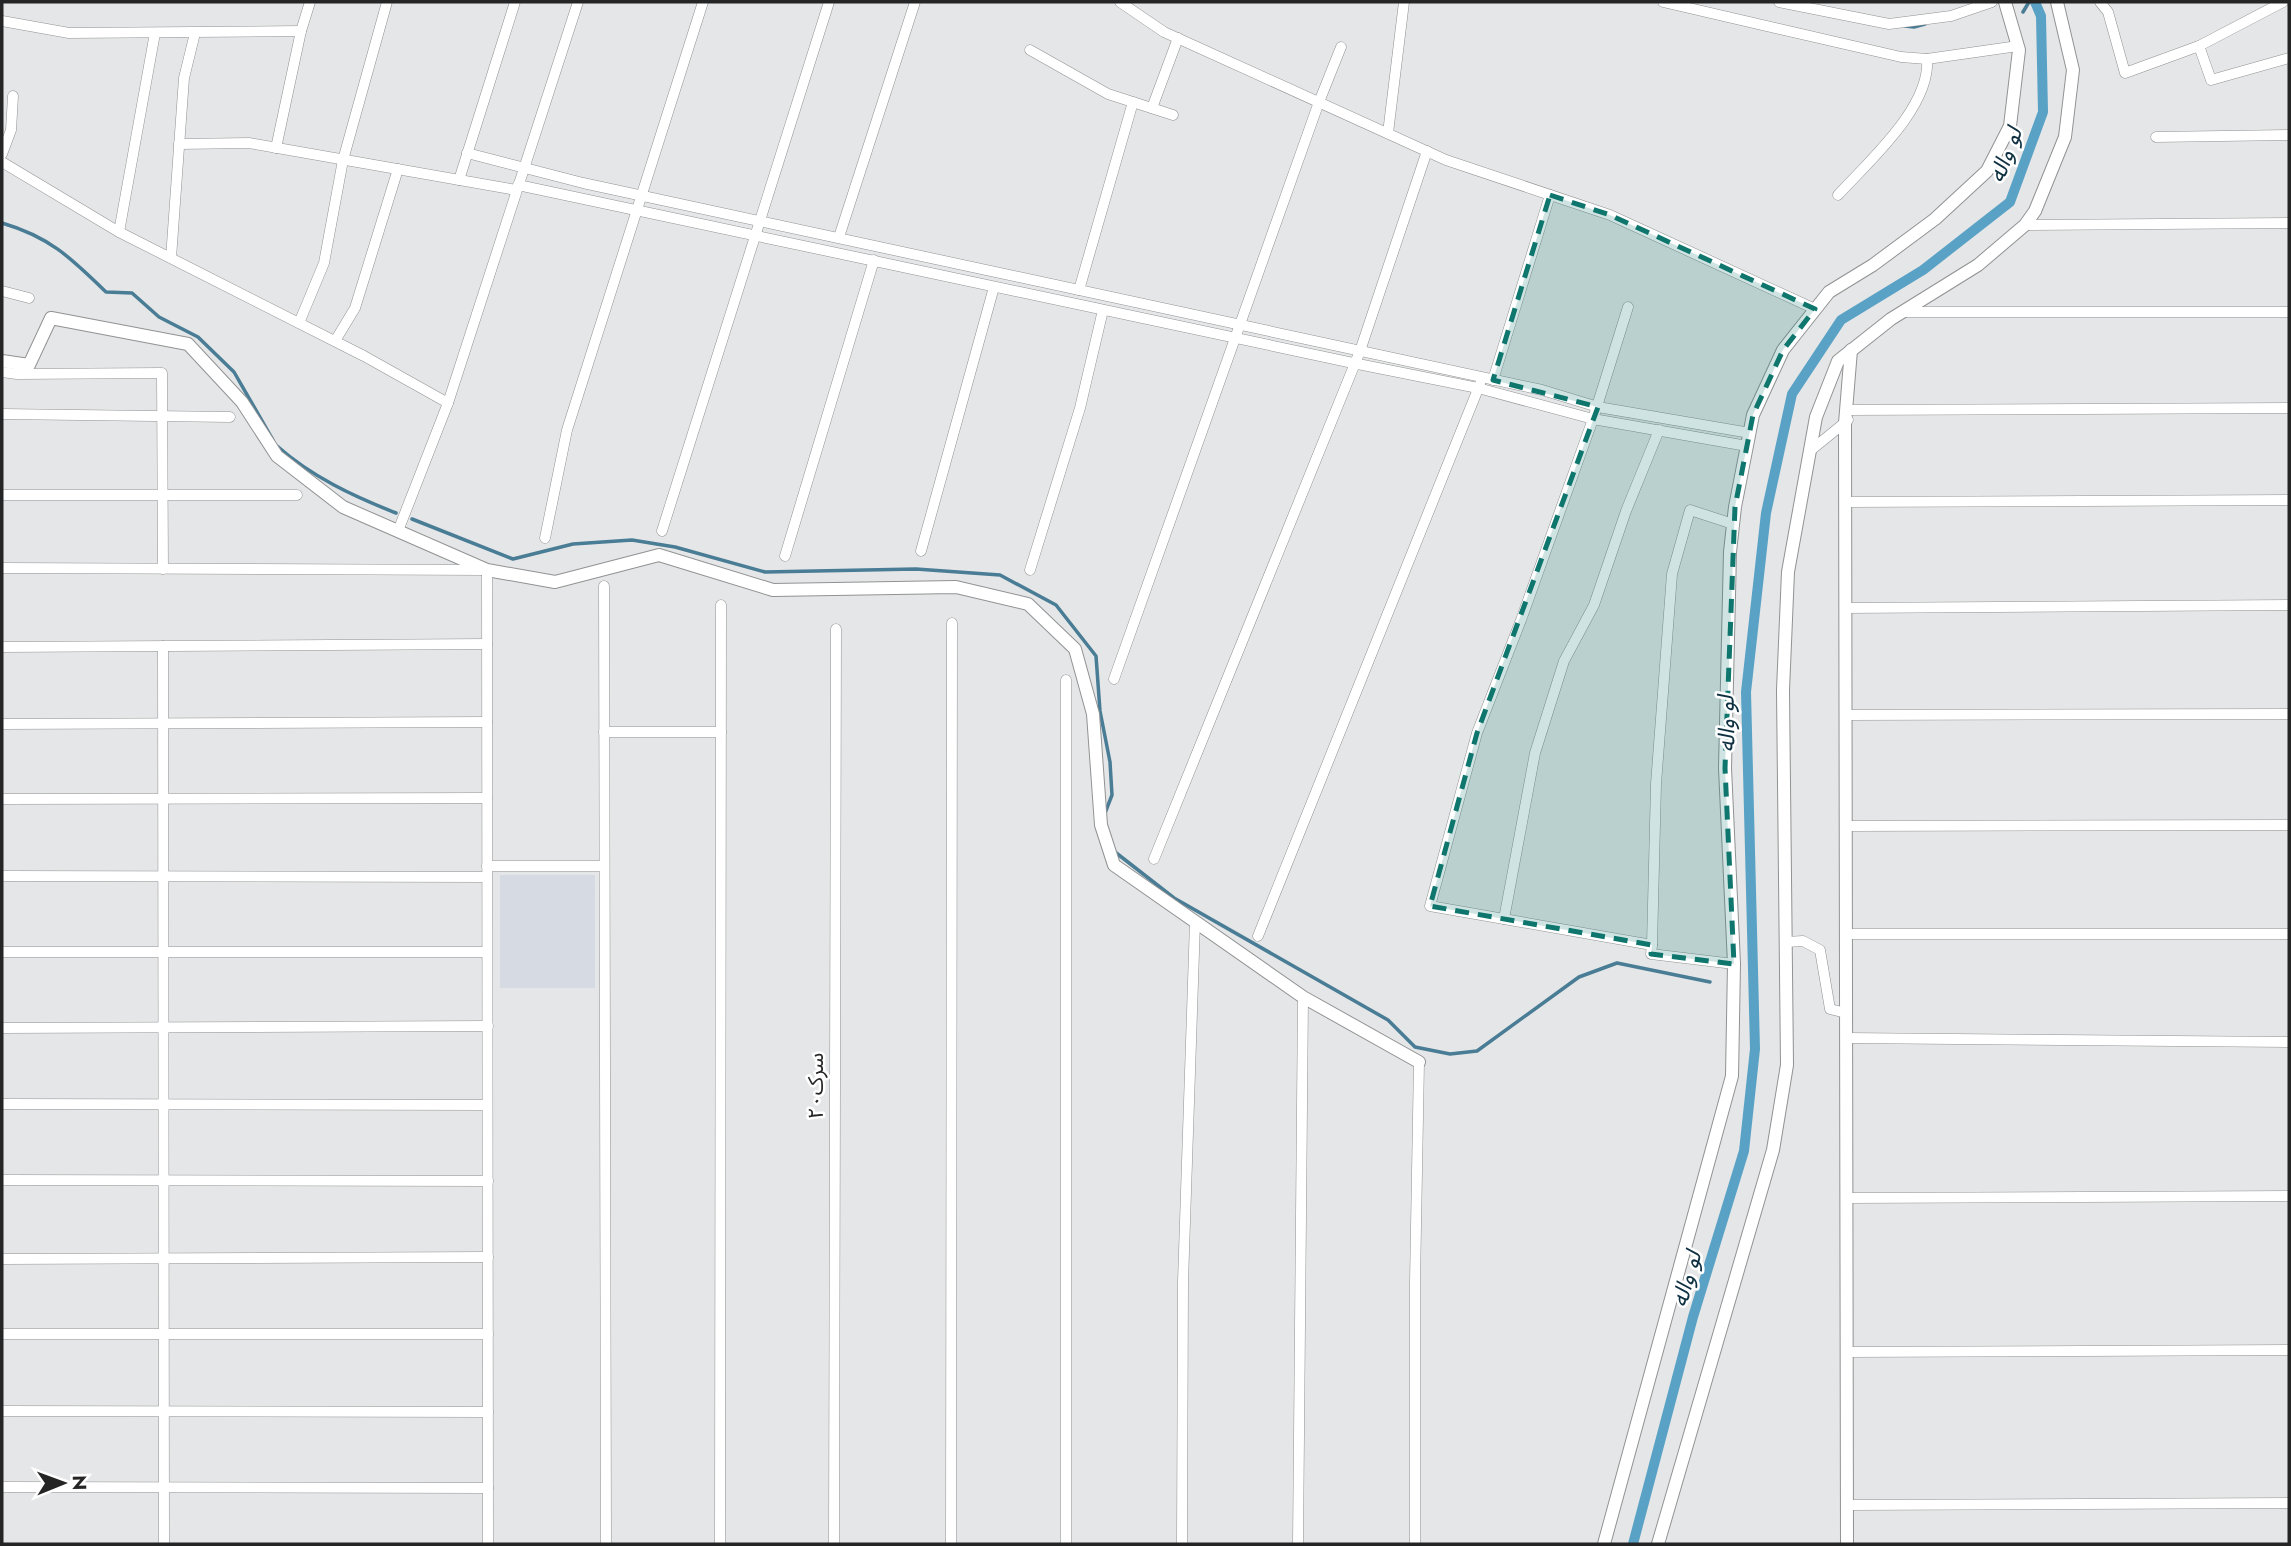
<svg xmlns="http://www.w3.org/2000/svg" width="2291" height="1546" viewBox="0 0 2291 1546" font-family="Jost,'Noto Sans Arabic',sans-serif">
<rect width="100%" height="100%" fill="#e5e6e7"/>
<rect fill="#d6dbe3" x="500" y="875" width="95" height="113"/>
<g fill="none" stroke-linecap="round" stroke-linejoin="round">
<g stroke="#497c95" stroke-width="3.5">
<path d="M2023 12 2029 2"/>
<path d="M1905 26 1914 27 1925 24"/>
<path d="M2 223C50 237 71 258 106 292L132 293 159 317 198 337 234 372 273 440"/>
<path d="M277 446C312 477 353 496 396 513"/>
<path d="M412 519 513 559 573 544 632 540 675 547 765 572 916 569 1000 575 1056 605 1096 656 1100 711 1110 762 1112 795 1105 813"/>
<path d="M1115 852 1174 898 1388 1020 1415 1047 1450 1054 1477 1051 1579 977 1617 963 1710 982"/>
</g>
<path stroke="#59a2c5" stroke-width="10" d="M1633 1544 1693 1317 1744 1151 1755 1049 1746 692 1766 513 1792 394 1841 320 1923 270 2010 202 2043 112 2041 16 2035 2"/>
<defs>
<g id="minor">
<path d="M1120 2 1164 32 1446 160 1610 215 1815 309"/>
<path d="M1663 2 1901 57 1927 59 2018 46"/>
<path d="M1779 2 1889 24 1951 16 1992 2"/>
<path d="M2100 2 2108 12 2125 73 2199 46 2211 80 2289 58"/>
<path d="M2 21 69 33 301 31"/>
<path d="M2199 46 2283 2"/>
<path d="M1030 50 1108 94 1173 115"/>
<path d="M1152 108 1178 38"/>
<path d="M1388 133 1404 2"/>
<path d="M2156 137 2289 135"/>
<path d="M179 144 249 143 516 190"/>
<path d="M276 148 301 31 310 2"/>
<path d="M467 153 583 183 1542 390 1598 407 1750 433"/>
<path d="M2 154 11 130 13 96"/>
<path d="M2 162 119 232 364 356 448 403"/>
<path d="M459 180 515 2"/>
<path d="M518 185 1353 363 1478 388 1593 419 1747 446"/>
<path d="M1838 195C1868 162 1931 107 1927 59"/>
<path d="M2025 225 2289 223"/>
<path d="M119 232 155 33"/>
<path d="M839 237 915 2"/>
<path d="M171 258 184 78 195 33"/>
<path d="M1079 290 1133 102"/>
<path d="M2 291 29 298"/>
<path d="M1628 307 1593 419 1521 620 1477 733 1430 906 1652 945 1651 954 1734 964"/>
<path d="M1903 312H2289"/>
<path d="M299 323 324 263 343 160 387 2"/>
<path d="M335 341 355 308 398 169"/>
<path d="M2 372 17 374 162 373 163 569"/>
<path d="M1493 380 1550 195"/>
<path d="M1846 410 2289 408"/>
<path d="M2 414 230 417"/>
<path d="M1810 451 1848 420"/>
<path d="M2 495H297"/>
<path d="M1846 502 2289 500"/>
<path d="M398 531 448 403 578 2"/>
<path d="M662 531 829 2"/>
<path d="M545 538 567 430 703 2"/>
<path d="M921 551 994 287"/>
<path d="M785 556 874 260"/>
<path d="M2 568 487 570 488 1544"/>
<path d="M1030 570 1080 408 1103 310"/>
<path d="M604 586 606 1544"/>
<path d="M1846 608 2289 605"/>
<path d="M163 646 164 1544"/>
<path d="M2 647 487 644"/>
<path d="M1114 679 1319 102 1341 47"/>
<path d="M1066 680V1544"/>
<path d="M1846 715 2289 714"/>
<path d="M2 724 487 722"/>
<path d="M604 732H721"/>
<path d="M2 799 487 798"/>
<path d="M1846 826 2289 825"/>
<path d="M1154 859 1360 351 1427 151"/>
<path d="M487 866H604"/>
<path d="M2 876 487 877"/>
<path d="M1504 919 1535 753 1564 661 1594 605 1626 511 1659 430"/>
<path d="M1846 934H2289"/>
<path d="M1258 936 1480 384"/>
<path d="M1786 942 1803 941 1820 950 1830 1009 1846 1013"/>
<path d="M1652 945 1656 784 1672 574 1690 510 1733 524"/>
<path d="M2 952H487"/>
<path d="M2 1028 488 1026"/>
<path d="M1847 1038 2289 1042"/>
<path d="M2 1104 487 1105"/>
<path d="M2 1180 488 1181"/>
<path d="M1847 1198 2289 1196"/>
<path d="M2 1259 488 1257"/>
<path d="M2 1334H488"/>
<path d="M1847 1352 2289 1350"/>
<path d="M2 1411 488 1412"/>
<path d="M2 1487 488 1488"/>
<path d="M1847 1505 2289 1503"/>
<path d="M720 1544 721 605"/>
<path d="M834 1544 836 629"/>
<path d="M951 1544 952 623"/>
<path d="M1182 1544 1183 1282 1195 922"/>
<path d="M1298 1544 1303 997"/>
<path d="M1415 1544V1282L1419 1062"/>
</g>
<g id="tertiary">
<path d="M2 361 29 365 51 318 188 344 242 402 277 456 343 507 487 570 555 582 659 555 773 590 956 587 1028 604 1075 649 1093 714 1101 825 1114 865 1303 997 1419 1062"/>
<path d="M1604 1544 1732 1076 1734 964 1725 768 1730 552 1735 507 1753 415 1783 350 1829 292 1873 265 1935 219 1987 171 2010 126 2019 50 2005 2"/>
<path d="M1658 1544 1773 1150 1787 1065 1783 690 1788 572 1816 417 1838 361 1891 319 1978 265 2025 225 2035 211 2065 137 2073 70 2057 2"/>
<path d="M1847 1544 1845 423 1851 350"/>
</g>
</defs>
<use href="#minor" stroke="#919293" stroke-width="11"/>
<use href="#tertiary" stroke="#919293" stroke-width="14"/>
<use href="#minor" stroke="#fff" stroke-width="10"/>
<use href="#tertiary" stroke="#fff" stroke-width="12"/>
</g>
<path fill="#0f766e" fill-opacity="0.2" stroke="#0f766e" stroke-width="5" stroke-dasharray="14 9" stroke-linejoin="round" d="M1550 195 1610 215 1815 309 1783 350 1753 415 1735 507 1725 768 1734 964 1651 954 1652 945 1430 906 1477 733 1598 407 1493 380Z"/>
<g text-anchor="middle" stroke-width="5" stroke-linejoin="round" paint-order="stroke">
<g font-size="21" fill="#252526" stroke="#fff">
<text transform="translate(816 1086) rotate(-90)" y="7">سرک۲۰</text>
</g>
<g font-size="23" font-style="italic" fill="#0e3040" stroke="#fff">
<text transform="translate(2005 155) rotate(-70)" y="8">لو واله</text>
<text transform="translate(1726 724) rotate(-91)" y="8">لو واله</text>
<text transform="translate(1686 1279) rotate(-74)" y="8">لو واله</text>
</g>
</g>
<rect width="2291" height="1546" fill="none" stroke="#252526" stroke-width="7"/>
<g transform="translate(63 1483) rotate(89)" stroke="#ffffff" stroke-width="5" paint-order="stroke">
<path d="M0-5L12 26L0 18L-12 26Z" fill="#252526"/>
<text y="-10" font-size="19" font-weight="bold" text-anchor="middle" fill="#252526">N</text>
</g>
</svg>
